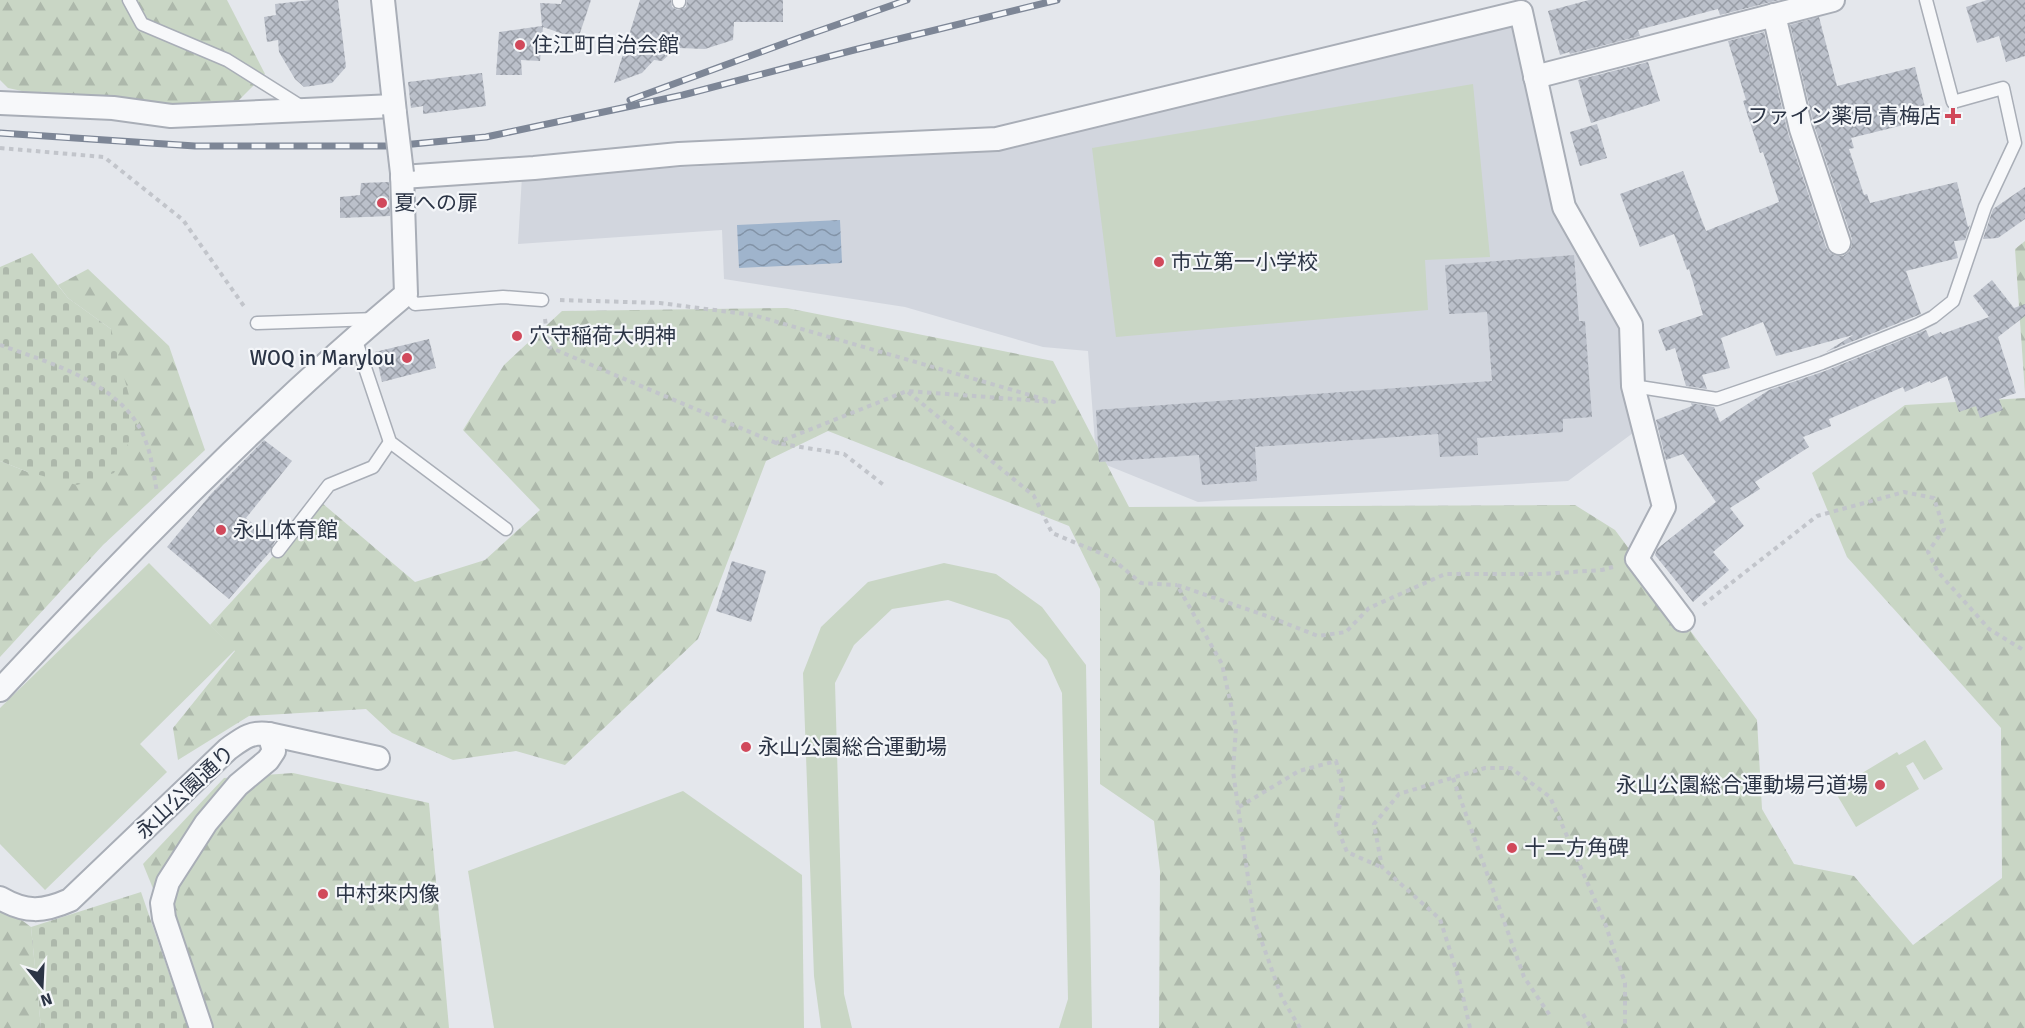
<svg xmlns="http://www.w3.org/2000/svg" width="2025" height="1028" viewBox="0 0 2025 1028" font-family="Signika,'Noto Sans JP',sans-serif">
<defs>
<pattern id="forest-firs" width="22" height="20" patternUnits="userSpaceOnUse" patternTransform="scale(1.5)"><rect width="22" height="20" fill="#c9d6c5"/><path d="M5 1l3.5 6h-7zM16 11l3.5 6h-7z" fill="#adb8ab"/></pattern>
<pattern id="cemetery-stones" width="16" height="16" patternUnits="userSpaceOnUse" patternTransform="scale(1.5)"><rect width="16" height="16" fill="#c9d6c5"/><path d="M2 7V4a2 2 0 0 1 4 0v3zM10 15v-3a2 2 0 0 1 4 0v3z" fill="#adb8ab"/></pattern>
<pattern id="water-waves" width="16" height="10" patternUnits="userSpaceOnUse" patternTransform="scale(1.5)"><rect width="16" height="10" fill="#9fb4cc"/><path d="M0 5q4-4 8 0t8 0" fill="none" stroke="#8293a7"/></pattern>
<pattern id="building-cross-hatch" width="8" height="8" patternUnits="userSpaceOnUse" patternTransform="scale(1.5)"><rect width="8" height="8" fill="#bbc0ca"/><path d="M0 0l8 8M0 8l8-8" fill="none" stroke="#989da6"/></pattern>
</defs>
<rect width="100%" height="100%" fill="#e4e7ec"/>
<path fill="#d2d6de" d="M1521 12 1564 207 1631 325 1633 433 1568 481 1198 502 1099 462 1095 443 1088 351 1043 347 905 307 724 279 722 230 518 244 522 176 997 150Z"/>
<g fill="#c9d6c5">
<path d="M1473 84 1490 257 1425 260 1428 310 1116 337 1092 148Z"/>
<path d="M149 563 235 650 140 744 167 772 45 890 0 844V708Z"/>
<path d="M944 563 996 574 1042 607 1086 665 1092 1028H1059L1068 999 1062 693 1047 660 1009 620 948 600 892 609 854 645 835 683 844 994 852 1028H821L814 976 803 673 821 627 868 582Z"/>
<path d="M1925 740 1943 769 1924 780 1913 762 1906 766 1919 789 1856 827 1834 790 1897 752 1899 755Z"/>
<path d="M683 791 802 875 804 1028H494L468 871Z"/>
</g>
<g fill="url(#forest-firs)">
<path d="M0 0H227L265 74 219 120 114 111 8 88 0 80Z"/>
<path d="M2025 241V393L2015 249Z"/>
<path d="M88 269 169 346 205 450 103 545 0 657V461L28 472 111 329 68 298 58 285Z"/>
<path d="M787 308 1053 361 1129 507 1575 505 1615 530 1757 720 1762 809 1794 864 1854 876 1913 945 2002 878 2001 728 1847 557 1812 473 1905 405 2025 398V1028H1159L1160 871 1154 821 1100 784V589L1069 526 828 431 766 461 698 639 565 765 516 751 453 760 392 733 366 709 249 716 178 760 173 728 235 651 210 625 322 503 415 582 485 560 540 510 463 430 504 365 562 311Z"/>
<path d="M293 773 429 803 449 1028H210L143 864 224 778Z"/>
<path d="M0 904 31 927 41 1028H0Z"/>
</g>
<g fill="url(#cemetery-stones)">
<path d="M32 253 68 298 111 329 137 425 114 473 77 485 28 472 0 461V267Z"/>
<path d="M141 892 188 1028H41L31 927Z"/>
</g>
<path fill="url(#water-waves)" d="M840 220 842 263 739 268 737 225Z"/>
<g fill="url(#building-cross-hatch)">
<path d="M312 0H338L346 67 332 83 304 87 295 79 279 52 278 40 267 42 264 17 276 15 275 4Z"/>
<path d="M562 0H591L578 39 543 27 540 61 521 60 522 75H496L499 32 542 26 540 3 561 4Z"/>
<path d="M640 0H671L672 7 678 10 686 7 687 0H783V22H734L733 40 705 49 679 48 677 54 672 52 662 61 654 60 642 73 614 83Z"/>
<path d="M1589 0H1779L1720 15 1718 9 1638 30 1640 36 1570 54 1569 52 1560 55 1548 11Z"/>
<path d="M1987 0H2025V56L2006 62 1999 36 1977 43 1966 7Z"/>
<path d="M1819 17 1837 86 1915 67 1928 119 1851 138 1854 148 1849 149 1864 195 1867 194 1870 203 1957 182 1968 227 1970 225 1965 240 1954 241 1958 258 1906 271 1921 314 1826 352 1853 335 1776 356 1763 322 1721 338 1730 368 1702 375 1707 389 1686 386 1675 348 1666 351 1658 330 1703 315 1689 269 1687 270 1674 234 1640 247 1620 194 1683 171 1706 231 1779 202 1763 152 1760 153 1743 101 1746 100 1728 41 1764 32 1788 133 1826 247 1830 253 1836 256H1843L1849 252 1852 246V239L1814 125 1790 25Z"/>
<path d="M1648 62 1660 101 1591 123 1578 80Z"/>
<path d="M482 73 486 106 423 114V106L411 108 408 82Z"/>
<path d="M1597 124 1607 158 1580 166 1570 132Z"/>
<path d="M389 182 390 216 340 218V197L360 195 361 183Z"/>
<path d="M2025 187V219L1998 238 1983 239 1993 209Z"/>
<path d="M1574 255 1579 321H1585L1592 417 1563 419V432L1477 438 1478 455 1440 457 1438 434 1255 447 1257 481 1202 485 1199 455 1099 462 1096 410 1492 381 1487 312 1449 314 1445 265Z"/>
<path d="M1992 280 2014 308 2025 304V316L1998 337 2016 393 1999 399 2003 410 1980 418 1976 406 1959 412 1947 376 1931 383 1930 381 1905 392 1903 387 1829 419 1831 426 1803 437 1809 447 1755 482 1760 489 1730 508 1744 526 1713 552 1729 570 1693 602 1655 555 1657 549 1716 502 1683 454 1666 460 1656 420 1692 406 1691 403 1714 407 1720 422 1769 390 1825 371 1926 330 1929 337 1941 332 1942 334 1989 317 1973 296Z"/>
<path d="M429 339 436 368 382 382 375 352Z"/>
<path d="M264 440 292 461 246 518 275 541 270 552 229 599 167 547 211 494Z"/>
<path d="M732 561 766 571 751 622 716 611Z"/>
</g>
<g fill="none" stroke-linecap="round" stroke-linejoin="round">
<defs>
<g id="service">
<path d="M129 0 142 24 227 60 302 107"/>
<path d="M679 2V0"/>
<path d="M406 294 415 304 503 297 542 300"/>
<path d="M257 323 376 319"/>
<path d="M355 338 390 442 506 529"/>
<path d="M1633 386 1717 399 1822 363 1917 325 1933 317 1953 301 1985 207 2015 143 2003 88 1953 102 1926 0"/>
<path d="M278 551 329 485 373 467 390 442"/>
</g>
<g id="minor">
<path d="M383 0 395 113"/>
<path d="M1774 15 1801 129 1839 243"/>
<path d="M1535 77 1833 0"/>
<path d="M0 103 113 108 171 116 394 106"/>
<path d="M402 177 534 168 679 154 997 139 1521 12 1564 207 1631 325 1633 386 1664 507 1637 559 1683 620"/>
<path d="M0 690C129 552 261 416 406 294L402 173"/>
<path d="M269 734 378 758"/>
<path d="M0 898C26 913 43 912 70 900L228 749C242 739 251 731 269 734L274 751 268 760 238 785 206 823 168 882 162 903 164 918 201 1028"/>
</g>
</defs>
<use href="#service" stroke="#a9aeb7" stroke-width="15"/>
<use href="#minor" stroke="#a9aeb7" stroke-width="26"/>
<g stroke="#c2c5cb" stroke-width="4" stroke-dasharray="4.5 4.5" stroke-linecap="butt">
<path d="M0 148 104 157 183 220 246 309"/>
<path d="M560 300 660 303 753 315 1054 402 907 391 776 443 844 454 885 486"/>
<path d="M545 319 549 347 776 443"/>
<path d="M0 345C51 363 127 385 146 442 152 458 154 476 157 492"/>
<path d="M908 392 1034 496 1052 533 1110 557 1141 583 1177 585"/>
<path d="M1703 605 1817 516 1904 492 1934 498 1944 529 1928 552 1938 572 1989 629 2025 651"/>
<path d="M1453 778 1524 977 1551 1017"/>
<path d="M1239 807 1299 771 1336 761 1343 788 1336 825 1347 852 1381 867"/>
<path d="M1583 1014 1591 1028"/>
<path d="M1300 1028 1282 998 1254 920 1233 771 1236 728 1222 664 1177 585 1267 616 1318 636 1346 632 1369 608 1445 574H1541L1602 570 1613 567"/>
<path d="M1470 1028 1459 979 1440 919 1382 867 1374 824 1399 794 1485 768H1511L1550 797 1605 923 1625 983V1028"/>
</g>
<use href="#service" stroke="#f7f8fa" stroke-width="12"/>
<use href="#minor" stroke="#f7f8fa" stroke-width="22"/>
<defs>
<g id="rail">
<path d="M630 100 799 38 907 0"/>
<path d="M0 133 195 146H392L486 137 683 95 854 50 1057 0"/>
</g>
</defs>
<use href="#rail" stroke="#7d8696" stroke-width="7"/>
<use href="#rail" stroke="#f4f6f9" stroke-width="4.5" stroke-dasharray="14" stroke-linecap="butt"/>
<defs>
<path id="minor-bridge" d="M395 113 402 173"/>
</defs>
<use href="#minor-bridge" stroke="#a9aeb7" stroke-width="26" stroke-linecap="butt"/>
<use href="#minor-bridge" stroke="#f7f8fa" stroke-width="22"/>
</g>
<g fill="#d1495b" stroke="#f4f6f9" stroke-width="2">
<circle cx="520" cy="45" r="6"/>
<path d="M1950 107h6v6h6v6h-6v6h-6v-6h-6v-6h6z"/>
<circle cx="382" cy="203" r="6"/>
<circle cx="1159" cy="262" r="6"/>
<circle cx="517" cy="336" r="6"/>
<circle cx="407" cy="358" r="6"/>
<circle cx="221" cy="530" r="6"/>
<circle cx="746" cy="747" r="6"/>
<circle cx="1880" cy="785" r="6"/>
<circle cx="1512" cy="848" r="6"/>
<circle cx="323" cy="894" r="6"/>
</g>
<g text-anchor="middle" stroke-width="4.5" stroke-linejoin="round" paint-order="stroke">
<g font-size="21" fill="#2b3445" stroke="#f4f6f9" text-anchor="start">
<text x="532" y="52">住江町自治会館</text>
<text x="1941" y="123" text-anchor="end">ファイン薬局 青梅店</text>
<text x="394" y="210">夏への扉</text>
<text x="1171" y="269">市立第一小学校</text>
<text x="529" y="343">穴守稲荷大明神</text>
<text x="395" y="365" text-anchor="end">WOQ in Marylou</text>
<text x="233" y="537">永山体育館</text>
<text x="758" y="754">永山公園総合運動場</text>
<text x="1868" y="792" text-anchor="end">永山公園総合運動場弓道場</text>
<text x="1524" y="855">十二方角碑</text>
<text x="335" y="901">中村來内像</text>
</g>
<g font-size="21" fill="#2b3445" stroke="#f4f6f9">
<text transform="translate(185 792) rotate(-43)" y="7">永山公園通り</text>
</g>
</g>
<g transform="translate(42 986) rotate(162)" stroke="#f4f6f9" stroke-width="4.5" paint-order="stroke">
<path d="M0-4.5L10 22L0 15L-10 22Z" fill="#2b3445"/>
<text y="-9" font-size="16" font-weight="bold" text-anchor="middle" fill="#2b3445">N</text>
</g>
</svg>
